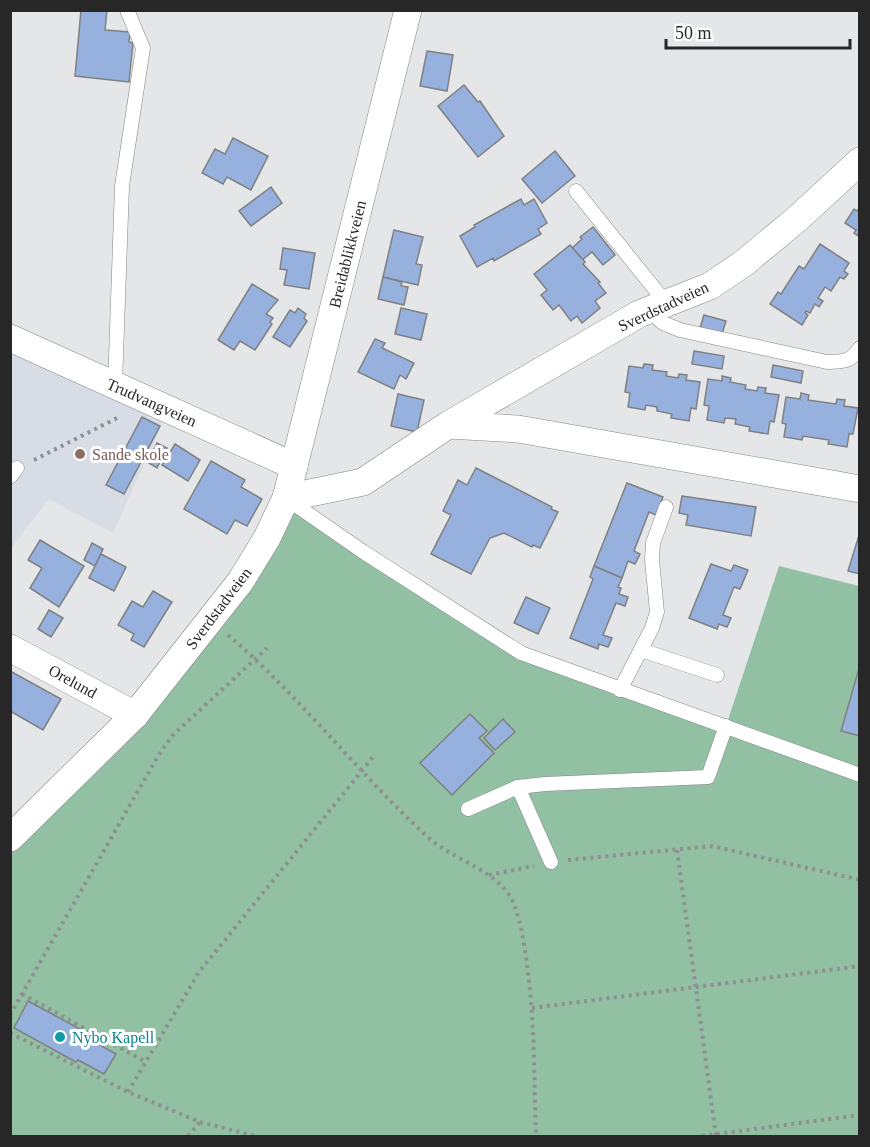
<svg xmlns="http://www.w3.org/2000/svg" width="870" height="1147" viewBox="0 0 870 1147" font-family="'Times New Roman',serif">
<rect width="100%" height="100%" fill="#e5e6e7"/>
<path fill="#d8dde5" d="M11 335 169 409 113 533 49 499 11 548Z"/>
<path fill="#92c0a2" d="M286 498 521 653 726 726 779 566 859 586V1136H11V838L135 715Z"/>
<g fill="#97b1df" stroke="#7f8081" stroke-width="1.5">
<path d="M81 10H107L105 30 130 32 129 42 133 43 129 82 75 76Z"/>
<path d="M427 51 453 55 447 91 420 86Z"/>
<path d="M464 85 478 102 480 101 504 136 478 157 438 106Z"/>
<path d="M233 138 268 156 251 190 227 177 223 184 202 173 215 149 225 154Z"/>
<path d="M555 151 575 176 542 203 522 179Z"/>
<path d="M271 187 282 203 251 226 239 211Z"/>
<path d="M521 199 524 205 534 199 547 223 538 229 541 234 494 261 493 258 477 267 460 236 475 227 474 225Z"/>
<path d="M860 207V237L854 233 856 230 845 223 854 209 857 211Z"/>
<path d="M593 227 615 255 603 265 592 252 582 260 572 248 582 239 580 237Z"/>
<path d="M394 230 423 237 416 264 422 265 418 285 383 277Z"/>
<path d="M820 244 849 263 844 271 848 274 844 279 840 277 831 291 825 287 818 298 823 301 819 307 815 304 810 313 806 311 805 313 808 315 802 325 770 304 778 292 781 294 799 266 804 269Z"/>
<path d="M570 245 585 262 583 264 600 282 598 283 606 293 595 301 600 308 582 323 577 316 571 321 559 305 553 310 541 295 547 290 534 274Z"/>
<path d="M283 248 315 253 309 289 284 285 287 270 280 269Z"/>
<path d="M383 277 402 282 401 286 408 287 404 305 378 299Z"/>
<path d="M252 284 278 300 266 314 273 318 270 322 272 324 255 350 240 341 234 350 218 340Z"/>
<path d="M298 308 306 314 304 318 307 321 290 347 273 337 290 310 295 313Z"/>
<path d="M401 308 427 314 421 340 395 334Z"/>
<path d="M704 315 726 321 722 334 700 328Z"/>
<path d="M375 339 385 343 382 348 414 363 406 379 400 375 394 389 358 372Z"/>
<path d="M694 351 724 356 722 369 692 364Z"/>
<path d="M644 364 653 365 652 370 667 372 666 376 678 378 679 374 687 375 686 380 700 382 696 409 691 408 689 421 671 418 672 414 657 411V407L646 405 645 410 628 407 630 393 625 392 629 366 643 368Z"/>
<path d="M773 365 803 371 801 383 771 377Z"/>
<path d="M722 376 731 378 730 382 746 385 745 389 757 391 758 387 766 388 765 393 779 395 774 422 770 421 768 434 749 431 750 427 735 424 736 419 725 418 724 423 707 420 709 406 704 405 708 379 722 381Z"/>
<path d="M801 393 809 395 808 400 836 404 837 399 845 400 844 406 858 408 853 434H849L847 447 828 444 829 440 803 436 802 440 784 437 786 424 782 423 786 397 800 399Z"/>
<path d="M398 394 424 400 417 432 391 426Z"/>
<path d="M142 417 160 426 124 494 106 485Z"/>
<path d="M157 443 167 448 157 468 147 462Z"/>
<path d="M175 444 200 460 188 481 162 465Z"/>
<path d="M211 461 245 480 241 487 262 499 247 526 235 520 227 534 184 509Z"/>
<path d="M476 468 552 507 551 509 558 512 540 548 533 545 532 547 504 533 490 538 471 574 431 554 451 515 443 511 458 480 467 485Z"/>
<path d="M627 483 663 497 656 515 649 512 634 551 640 554 635 564 628 561 622 578 594 566Z"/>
<path d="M682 496 756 507 751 536 686 525 688 515 679 513Z"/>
<path d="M860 532V574L848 571Z"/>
<path d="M40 540 84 566 59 607 30 588 42 568 28 560Z"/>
<path d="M92 543 103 549 95 566 84 560Z"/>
<path d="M101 554 126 567 114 591 89 578Z"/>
<path d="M711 564 731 571 734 565 748 570 740 589 734 587 723 615 731 618 727 627 719 624 717 629 689 618Z"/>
<path d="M594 566 622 578 618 587 621 588 619 594 628 597 625 606 616 603 603 635 612 638 608 647 599 644 598 649 570 638 593 579 590 577Z"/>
<path d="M153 591 172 602 144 647 131 640 134 634 118 625 132 601 143 607Z"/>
<path d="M526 597 550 608 538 634 514 623Z"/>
<path d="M49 610 63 618 51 637 38 629Z"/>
<path d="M860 665V736L841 731Z"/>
<path d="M10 671 61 699 43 730 10 711Z"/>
<path d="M470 714 487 731 479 738 494 753 452 795 420 763Z"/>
<path d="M503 719 515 732 495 750 484 738Z"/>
<path d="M28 1001 91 1035 89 1039 116 1054 104 1074 78 1060 76 1062 14 1028Z"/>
</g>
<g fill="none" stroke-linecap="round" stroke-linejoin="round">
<defs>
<g id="service">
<path d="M576 191 666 303"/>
<path d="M648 310 663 323 680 330 827 362C844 361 849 363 860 348"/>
<path d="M115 385 122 186 143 48 127 10"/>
<path d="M10 477 17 468"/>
<path d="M287 499 362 551 521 653 860 775"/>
<path d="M641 650 717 675"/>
<path d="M620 690 652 628 657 612 652 560 653 543 666 507"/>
<path d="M518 787 551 862"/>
<path d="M468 809 518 787 545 784 708 777 726 726"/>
</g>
<g id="minor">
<path d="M10 338 294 466"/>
<path d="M448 425 518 429 860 489"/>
<path d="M286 498 363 482 448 425 639 314 710 286 744 263 797 219 860 161"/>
<path d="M10 648 135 715"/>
<path d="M10 838 135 715 240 582 267 538 286 498 408 10"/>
</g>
</defs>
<use href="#service" stroke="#858687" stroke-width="15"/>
<use href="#minor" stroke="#858687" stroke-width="28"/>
<g stroke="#8f9091" stroke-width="4" stroke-dasharray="3 4.5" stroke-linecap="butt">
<path d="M34 460 121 416"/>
<path d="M228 635C301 697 359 775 430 839 453 859 500 872 513 902 522 924 525 949 528 973 535 1027 534 1082 536 1136"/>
<path d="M677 850 716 1136"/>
<path d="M568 860 712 846 860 880"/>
<path d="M489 875 534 866"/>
<path d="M22 994 146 1062"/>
<path d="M532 1008 860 966"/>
<path d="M10 1015 158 756 172 736 267 648"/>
<path d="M10 1033 128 1092 200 1122 255 1136"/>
<path d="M128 1092 199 972 373 757"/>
<path d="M188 1136 200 1122"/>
<path d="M702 1136 860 1115"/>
</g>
<use href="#service" stroke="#fff" stroke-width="14"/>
<use href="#minor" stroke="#fff" stroke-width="27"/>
</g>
<circle fill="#8d6e63" stroke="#fff" stroke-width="2" cx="80" cy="454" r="6"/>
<circle fill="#0f9aa8" stroke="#fff" stroke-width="2" cx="60" cy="1037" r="6"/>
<g text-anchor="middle" stroke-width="6" stroke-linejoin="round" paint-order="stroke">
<g font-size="16" fill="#272728" stroke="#fff">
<text transform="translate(347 254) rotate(-76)" y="6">Breidablikkveien</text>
<text transform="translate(663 306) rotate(-25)" y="6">Sverdstadveien</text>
<text transform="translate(152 402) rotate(24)" y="6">Trudvangveien</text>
<text transform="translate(218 608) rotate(-53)" y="6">Sverdstadveien</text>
<text transform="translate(73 681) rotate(29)" y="6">Orelund</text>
</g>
<g font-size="16" fill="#785e54" stroke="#fff" text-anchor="start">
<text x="92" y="460">Sande skole</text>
</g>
<g font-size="16" fill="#0d838f" stroke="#fff" text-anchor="start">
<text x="72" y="1043">Nybo Kapell</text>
</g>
</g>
<rect width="870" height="1147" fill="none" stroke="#272728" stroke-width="24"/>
<path d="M666 39v9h184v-9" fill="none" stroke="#272728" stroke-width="3"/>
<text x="675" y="39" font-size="18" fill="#272728" stroke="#ffffff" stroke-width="4.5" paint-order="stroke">50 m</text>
</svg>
